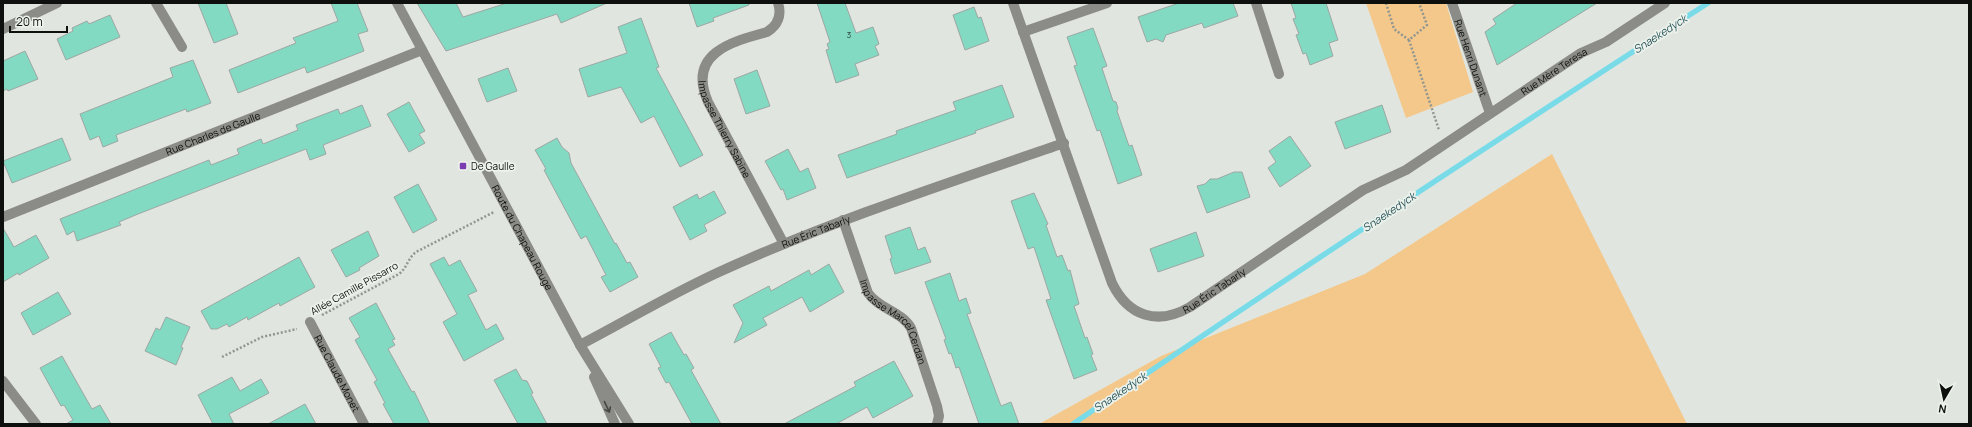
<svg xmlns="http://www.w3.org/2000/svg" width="1972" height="427" viewBox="0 0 1972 427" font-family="Manrope,sans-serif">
<rect width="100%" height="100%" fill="#e0e6df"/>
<g fill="#f4c88b">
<path d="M1366 3H1446L1473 92 1406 118Z"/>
<path d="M1552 154 1687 424H1039L1161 356 1365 274Z"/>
</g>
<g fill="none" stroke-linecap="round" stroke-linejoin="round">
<path stroke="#7adbe8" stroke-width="5.5" d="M1073 424C1282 280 1495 141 1708 3"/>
</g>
<g fill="#81dac1" stroke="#9ea7a4">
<path d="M198 3H226L238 34 214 43Z"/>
<path d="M331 3H357L368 31 358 34 364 51 307 73 305 67 238 93 229 70 296 43 293 38 338 21Z"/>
<path d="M417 3H456L463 17 507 3H607L561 23 557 14 446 51Z"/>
<path d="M689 3H749V5L713 18 714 21 697 27Z"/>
<path d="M817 3H845L856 33 873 27 879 44 875 46 879 55 855 64 859 75 836 83 826 50 829 49 827 44 830 42Z"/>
<path d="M1179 3H1233L1238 16 1204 28 1202 23 1166 35 1163 42 1156 39 1147 42 1138 17Z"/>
<path d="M1291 3H1326L1338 40 1329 43 1333 56 1310 65 1306 53 1303 54 1296 35 1299 34 1293 19 1296 18Z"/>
<path d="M1517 3H1597L1497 65 1485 32 1496 24 1493 19Z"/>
<path d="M974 7 978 18 981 17 989 41 965 50 953 15Z"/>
<path d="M110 15 120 37 66 60 57 39 73 31 72 28 87 21 89 24Z"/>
<path d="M641 18 659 67 656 68 703 155 680 167 654 116 641 123 621 87 588 97 579 69 627 53 618 27Z"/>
<path d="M1093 28 1107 66 1102 68 1113 101 1116 102 1118 108 1117 111 1129 146 1132 145 1142 175 1118 184 1100 130 1097 131 1074 66 1077 65 1067 37Z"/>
<path d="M25 51 38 79 8 91 7 89 3 91V61Z"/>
<path d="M193 60 211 103 187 112 186 109 116 135 118 141 103 147 99 136 90 140 80 114 173 77 170 68Z"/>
<path d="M508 68 517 91 487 102 478 79Z"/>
<path d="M757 70 770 106 746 114 734 79Z"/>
<path d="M1002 85 1014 117 975 131 976 133 847 178 838 155 897 134 896 131 956 110 953 102Z"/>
<path d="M409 102 425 131 419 134 425 143 409 152 387 114Z"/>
<path d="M362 105 371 126 323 145 326 154 310 160 306 149 138 214 119 222 121 225 77 241 74 231 67 235 60 219 209 160 211 165 239 154 237 149 261 139 263 144 298 130 296 125 338 109 340 114Z"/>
<path d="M1382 105 1391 132 1345 149 1335 122Z"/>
<path d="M1290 136 1311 166 1280 187 1268 168 1276 162 1269 151Z"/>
<path d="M62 138 71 160 12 183 3 161Z"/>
<path d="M557 138 562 147 569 153 571 163 615 244 616 243 627 263 630 262 638 277 610 292 601 277 606 275 586 236 581 239 544 170 546 169 535 150Z"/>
<path d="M788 149 800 172 808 168 816 188 787 200 783 189 781 190 765 161Z"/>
<path d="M1234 172H1242L1250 197 1207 213 1197 186 1205 184 1210 179H1217Z"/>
<path d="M418 184 437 220 413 233 394 197Z"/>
<path d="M714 191 726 213 704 225 707 231 690 240 673 207 697 194 699 199Z"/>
<path d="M1034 193 1048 224 1046 225 1057 257 1062 255 1068 271 1070 270 1079 304 1074 306 1085 338 1087 337 1093 354 1091 355 1097 370 1074 379 1046 300 1051 299 1034 247 1028 249 1011 201Z"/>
<path d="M910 227 918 250 925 247 931 262 895 274 890 259 892 258 885 236Z"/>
<path d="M3 228 14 247 36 235 49 258 19 275 18 273 3 282Z"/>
<path d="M368 231 379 256 359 268 360 270 346 277 331 250Z"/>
<path d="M1196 232 1204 256 1158 272 1150 249Z"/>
<path d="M299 257 315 287 280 306 279 303 248 320 247 317 229 327 227 324 217 329H211L201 311Z"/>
<path d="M444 257 449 266 460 260 477 291 468 295 486 330 496 324 504 339 464 361 443 322 457 314 430 264Z"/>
<path d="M829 264 844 292 810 312 802 297 763 318 767 325 734 343 743 323 733 305 769 286 771 291 809 270 811 275Z"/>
<path d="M950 273 959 301 966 298 971 313 967 314 1001 406 1011 402 1019 424H979L959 367 956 368 951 353 949 354 944 340 946 339 925 282Z"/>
<path d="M58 292 71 314 33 335 21 313Z"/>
<path d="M376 303 395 339 392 340 395 345 388 349 412 392 414 391 430 424H394L383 404 385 403 374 382 377 380 355 340 360 337 349 318Z"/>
<path d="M166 317 190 327 181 347 183 348 176 365 145 351 156 328 160 330Z"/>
<path d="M671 332 684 355 686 354 694 368 691 370 721 424H692L669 382 666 383 658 368 661 367 649 344Z"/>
<path d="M62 356 92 409 100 405 111 424H66L73 420 64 405 61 406 40 368Z"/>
<path d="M894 361 913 396 873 418 867 407 836 424H784L856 386 854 382Z"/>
<path d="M516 369 522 380 527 381 533 393 531 394 547 424H518L494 380Z"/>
<path d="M232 377 240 391 261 379 269 393 229 414 234 424H213L198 395Z"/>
<path d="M305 404 316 424H268Z"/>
</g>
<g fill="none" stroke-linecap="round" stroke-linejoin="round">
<g stroke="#919690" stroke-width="2.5" stroke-dasharray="2 2" stroke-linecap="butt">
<path d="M1386 3 1394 29 1409 40 1427 25 1419 3"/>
<path d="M1409 40 1439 130"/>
<path d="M322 315 399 274C407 268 408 258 416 252L494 212"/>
<path d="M222 357 262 337 297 329"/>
</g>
<g stroke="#8b8b87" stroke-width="10">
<path d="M156 3 182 47"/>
<path id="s1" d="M397 3 580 345 629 424"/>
<path id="s2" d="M778 3C782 15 778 25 767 32 730 42 687 54 708 102L784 244"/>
<path id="s3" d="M1013 3 1112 283C1128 316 1157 326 1190 307L1363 190 1406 170 1581 53 1606 42 1665 3"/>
<path d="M1256 3 1279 74"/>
<path id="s4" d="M1452 3 1490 113"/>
<path d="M3 29 57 3"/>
<path d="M1023 32 1107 3"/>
<path id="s5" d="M3 217 422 50"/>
<path id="s6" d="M843 220 868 293C879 309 901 311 911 328L937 406 939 416 937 424"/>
<path id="s7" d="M310 322 364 424"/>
<path id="s8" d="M580 345C626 321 671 294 719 272 831 221 948 183 1064 143"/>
<path d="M594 377 615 424"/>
<path d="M3 381 36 424"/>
</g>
</g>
<defs><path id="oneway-shaft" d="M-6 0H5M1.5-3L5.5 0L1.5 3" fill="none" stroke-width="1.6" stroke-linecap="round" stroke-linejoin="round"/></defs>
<use stroke="#464744" href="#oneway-shaft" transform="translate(607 407) rotate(65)"/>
<rect fill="#7c3cb1" stroke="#edf3ec" stroke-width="1.5" x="459" y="162" width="8" height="8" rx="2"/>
<g text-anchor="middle" stroke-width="3.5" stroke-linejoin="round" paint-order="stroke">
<g font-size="8" fill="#2b423b">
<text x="849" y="38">3</text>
</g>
<g font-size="10" fill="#0e100e" stroke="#edf3ec">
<text dy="4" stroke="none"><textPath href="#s4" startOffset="58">Rue Henri Dunant</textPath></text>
<text dy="4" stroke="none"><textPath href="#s3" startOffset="825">Rue Mère Teresa</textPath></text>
<text dy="4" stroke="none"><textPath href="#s2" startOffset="175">Impasse Thierry Sabine</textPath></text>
<text dy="4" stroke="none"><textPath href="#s5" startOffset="226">Rue Charles de Gaulle</textPath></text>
<text dy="4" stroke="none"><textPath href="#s8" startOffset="262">Rue Éric Tabarly</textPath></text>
<text dy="4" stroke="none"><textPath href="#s1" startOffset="266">Route du Chapeau Rouge</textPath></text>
<text transform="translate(354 288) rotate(-29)" y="4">Allée Camille Pissarro</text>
<text dy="4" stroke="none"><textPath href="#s3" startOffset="420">Rue Éric Tabarly</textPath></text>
<text dy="4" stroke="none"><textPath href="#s6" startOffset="117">Impasse Marcel Cerdan</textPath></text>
<text dy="4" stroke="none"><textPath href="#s7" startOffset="58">Rue Claude Monet</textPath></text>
</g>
<g font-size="10" fill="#0e100e" stroke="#edf3ec" text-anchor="start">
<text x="471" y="170">De Gaulle</text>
</g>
<g font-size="11" font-style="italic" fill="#28545a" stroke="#edf3ec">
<text transform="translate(1660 34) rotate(-33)" y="4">Snaekedyck</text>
<text transform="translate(1389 212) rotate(-34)" y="4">Snaekedyck</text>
<text transform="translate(1120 392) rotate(-34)" y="4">Snaekedyck</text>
</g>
</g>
<rect width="1972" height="427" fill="none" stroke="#0e100e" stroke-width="8"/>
<g transform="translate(1944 399) rotate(189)" stroke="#edf3ec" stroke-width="3" paint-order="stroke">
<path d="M0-3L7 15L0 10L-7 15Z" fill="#0e100e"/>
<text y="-6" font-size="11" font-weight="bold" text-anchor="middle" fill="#0e100e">N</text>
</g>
<path d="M10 26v6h57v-6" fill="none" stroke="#0e100e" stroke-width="2"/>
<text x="16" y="26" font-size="12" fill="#0e100e" stroke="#edf3ec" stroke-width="3" paint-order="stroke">20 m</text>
</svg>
